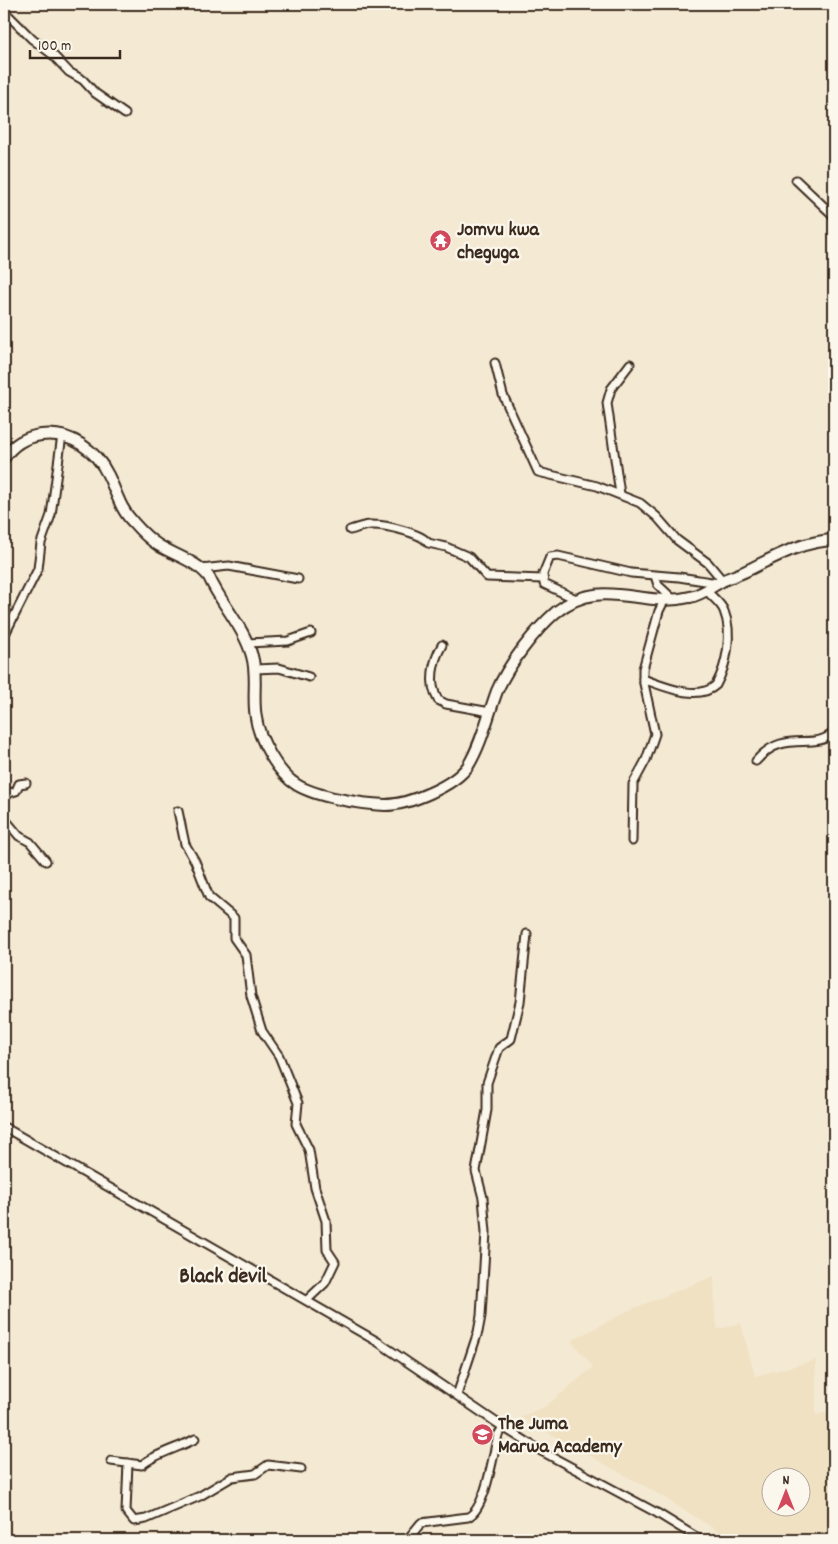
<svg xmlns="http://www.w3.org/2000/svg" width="838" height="1544" viewBox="0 0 838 1544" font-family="Dekko,sans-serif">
<rect width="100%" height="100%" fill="#f4ead4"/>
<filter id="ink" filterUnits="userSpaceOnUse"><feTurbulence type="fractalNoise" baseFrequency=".02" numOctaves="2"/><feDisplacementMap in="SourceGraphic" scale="10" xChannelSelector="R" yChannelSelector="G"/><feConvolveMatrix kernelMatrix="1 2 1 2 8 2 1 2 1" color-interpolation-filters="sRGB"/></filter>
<g filter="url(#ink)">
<path fill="#f0e1c3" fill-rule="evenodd" d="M714 1276 715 1315 718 1329 741 1323 755 1376 816 1360V1415L834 1410V1540H732L653 1491 520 1417 546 1406 593 1367 571 1341 627 1311ZM770 1476H800V1506H770Z"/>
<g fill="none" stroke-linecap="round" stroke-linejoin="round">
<defs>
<g id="street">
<path d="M4 11 32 39 53 55 69 72 83 80 95 93 125 114"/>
<path d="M796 180 834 216"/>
<path d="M495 363 503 395 538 472 597 486 640 503 657 517 677 540 708 563 723 581"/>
<path d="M620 494 607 403 611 389 630 364"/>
<path d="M350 530C358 528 365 524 373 525 385 525 422 533 428 543L446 547 469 557 487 577 543 579"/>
<path d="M201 569 229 566 298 579"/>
<path d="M655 576 658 585 673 599"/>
<path d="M576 599 544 584 543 574 550 557 558 556 584 562 631 573 679 577 718 583"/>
<path d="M4 636 38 569 41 543 51 515 62 435"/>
<path d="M247 643 288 641 311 633"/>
<path d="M442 645C433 661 428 683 438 700L446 704 490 712"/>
<path d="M255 669 279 668 309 677"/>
<path d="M643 679C663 686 698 702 716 685 727 665 733 633 724 611 721 603 712 597 706 590"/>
<path d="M756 761C785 727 813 753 834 732"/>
<path d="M4 799 9 793 16 791 19 784 26 783"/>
<path d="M178 811 185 844 195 861 209 897 234 918V938L246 955 251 996 262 1031 279 1056 298 1103 296 1124 309 1150 315 1188 326 1221 327 1250 335 1262 325 1283 307 1300"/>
<path d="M4 818 19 836 30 842 46 861"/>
<path d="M632 841 633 784 646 760 655 734 643 679V669L659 611 665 599"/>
<path d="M4 1127 378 1342 503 1427 543 1452 657 1513 701 1540"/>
<path d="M457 1395 478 1332 481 1316 486 1232 483 1198 476 1171 487 1110V1083L499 1048 511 1039 520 1002 527 934"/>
<path d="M111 1461 142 1465C154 1454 179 1448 195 1439"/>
<path d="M128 1463 126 1511 134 1521 146 1519 200 1496 232 1477 255 1474 268 1465 301 1469"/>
<path d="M407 1540 421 1523 468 1517C486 1509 493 1454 498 1435L503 1427"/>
</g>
<path id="secondary" d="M4 458C13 444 25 437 41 435 70 431 96 450 108 475 116 491 120 509 133 522 140 530 149 539 158 545 174 555 197 561 209 577 221 604 244 627 252 656 258 676 252 697 256 718 259 739 278 774 297 785 317 797 361 804 385 805 408 805 454 786 468 766 482 743 488 715 497 691 508 665 535 630 556 612 602 575 641 609 690 597 701 595 711 587 722 581 730 577 738 575 746 571 775 557 802 541 834 540"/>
</defs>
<use href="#street" stroke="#3b2a1e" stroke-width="11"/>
<use href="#secondary" stroke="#3b2a1e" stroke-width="14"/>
<use href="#street" stroke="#fbf7ec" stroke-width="7"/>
<use href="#secondary" stroke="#fbf7ec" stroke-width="10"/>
</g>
</g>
<defs>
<symbol id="temple-disc" viewBox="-11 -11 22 22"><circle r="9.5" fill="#d1495b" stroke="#fbf7ec"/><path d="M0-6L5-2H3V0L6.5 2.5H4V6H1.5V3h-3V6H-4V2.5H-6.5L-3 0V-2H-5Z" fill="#fff"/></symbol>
<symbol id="school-disc" viewBox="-11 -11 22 22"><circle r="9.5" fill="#d1495b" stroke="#fbf7ec"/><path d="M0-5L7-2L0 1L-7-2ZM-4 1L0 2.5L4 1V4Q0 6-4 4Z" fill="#fff"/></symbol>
</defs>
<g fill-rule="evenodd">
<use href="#temple-disc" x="428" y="228" width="25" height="25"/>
<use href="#school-disc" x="470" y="1422" width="25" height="25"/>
</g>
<g text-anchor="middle" stroke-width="4.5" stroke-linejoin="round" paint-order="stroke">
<g font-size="20" font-weight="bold" fill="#3b2a1e" stroke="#fbf7ec" text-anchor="start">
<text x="457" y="235">Jomvu kwa<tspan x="457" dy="23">cheguga</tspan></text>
<text x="498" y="1429">The Juma<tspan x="498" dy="23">Marwa Academy</tspan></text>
</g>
<g font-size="22" font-weight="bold" fill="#3b2a1e" stroke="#fbf7ec">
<text x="223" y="1282">Black devil</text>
</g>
</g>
<rect width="838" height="1544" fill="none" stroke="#fbf7ec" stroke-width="20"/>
<rect x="10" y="10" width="818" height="1524" fill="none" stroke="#3b2a1e" stroke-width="2" filter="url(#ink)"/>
<g transform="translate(786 1492)"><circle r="24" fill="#fbf7ec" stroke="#aea59a"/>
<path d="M0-4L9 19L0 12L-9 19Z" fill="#d1495b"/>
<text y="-8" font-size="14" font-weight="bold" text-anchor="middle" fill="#3b2a1e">N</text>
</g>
<path d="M30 50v8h90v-8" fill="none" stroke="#3b2a1e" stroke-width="2.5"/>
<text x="38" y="50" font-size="15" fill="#3b2a1e" stroke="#fbf7ec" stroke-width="4" paint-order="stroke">100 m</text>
</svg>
